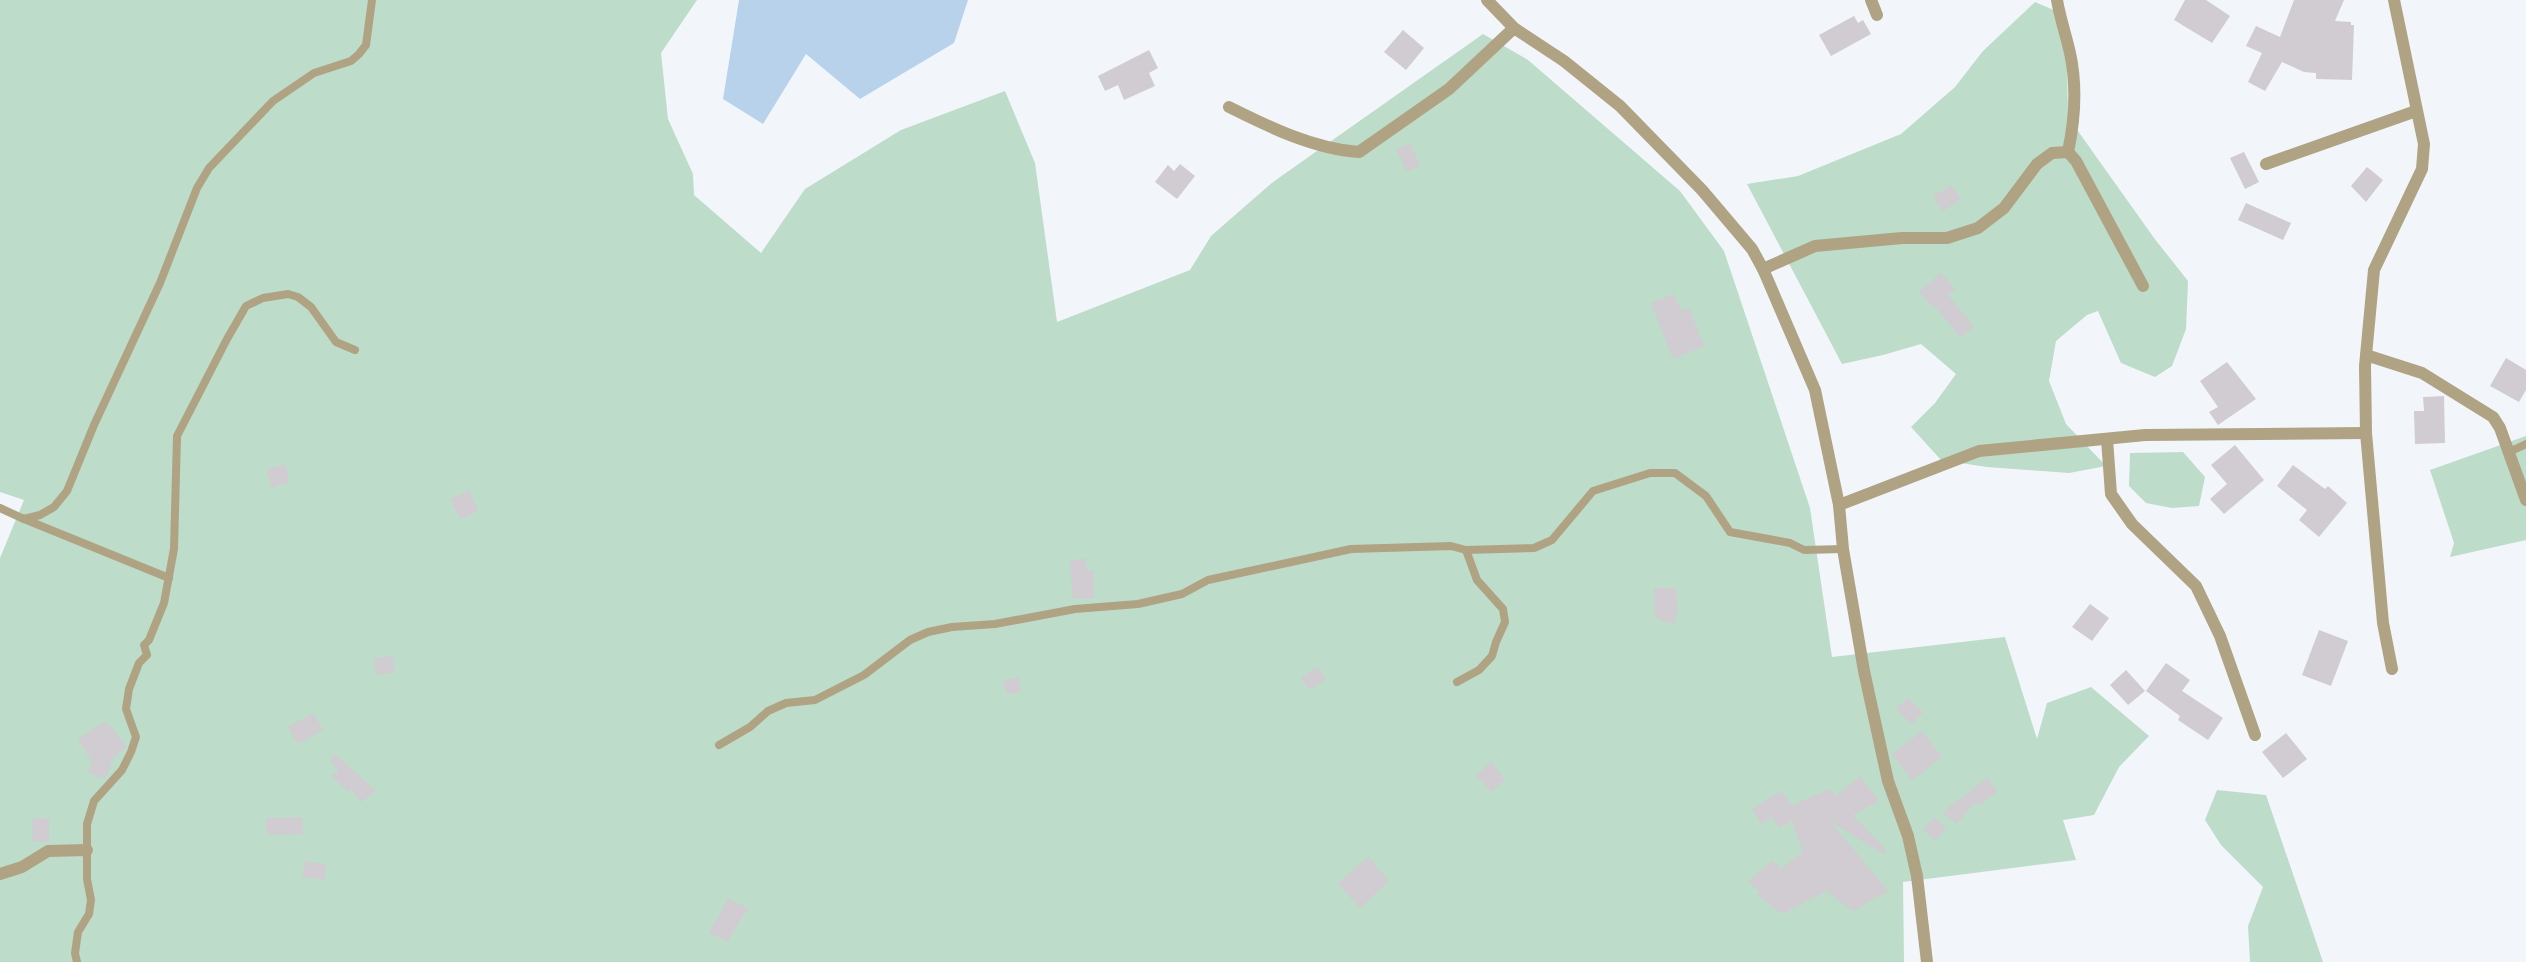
<svg xmlns="http://www.w3.org/2000/svg" width="2526" height="962" viewBox="0 0 2526 962" font-family="Cabin,sans-serif">
<rect width="100%" height="100%" fill="#f2f6fb"/>
<g fill="#bddcc9">
<path d="M0 0H697L661 53 668 119 693 174 694 195 761 253 805 189 901 130 1005 91 1035 163 1057 322 1190 270 1211 236 1273 182 1483 34 1528 60 1680 191 1724 251 1810 508 1832 657 2005 637 2037 739 2047 703 2091 687 2149 736 2119 767 2094 815 2063 820 2076 860 1903 882 1904 962H0V558L24 500 0 492Z"/>
<path d="M2035 2 2056 11 2067 56 2068 117 2154 238 2188 281 2186 329 2172 366 2155 377 2121 363 2098 311 2087 315 2056 341 2049 381 2066 424 2106 466 2069 473 1987 467 1941 460 1911 427 1935 403 1956 374 1921 344 1883 355 1842 364 1747 184 1798 176 1901 134 1955 87 1983 51Z"/>
<path d="M2526 436V540L2450 557 2454 543 2430 470Z"/>
<path d="M2183 452 2205 477 2199 506 2172 508 2146 503 2129 486 2130 453Z"/>
<path d="M2217 790 2266 795 2323 962H2250L2248 926 2263 887 2221 845 2205 820Z"/>
</g>
<path fill="#b9d2eb" d="M739 0H968L954 43 860 99 806 54 763 124 723 99Z"/>
<g fill="#d0ccd2">
<path d="M2185 0H2206L2230 16 2212 43 2174 20Z"/>
<path d="M2294 0H2344L2335 21 2351 22V25H2354L2352 80 2316 79V73L2304 72 2282 62 2265 91 2248 82 2262 53 2246 46 2256 26 2280 37Z"/>
<path d="M1854 16 1858 23 1863 20 1871 34 1831 56 1819 35Z"/>
<path d="M1403 30 1424 48 1406 70 1384 52Z"/>
<path d="M1149 50 1158 68 1149 73 1155 86 1124 100 1118 85 1105 91 1098 76Z"/>
<path d="M1410 143 1420 166 1407 172 1396 149Z"/>
<path d="M2244 152 2259 182 2245 189 2230 158Z"/>
<path d="M1180 164 1195 176 1177 199 1155 182 1168 165 1174 171Z"/>
<path d="M2367 167 2383 180 2366 202 2351 186Z"/>
<path d="M1952 185 1961 199 1943 211 1933 196Z"/>
<path d="M2246 203 2291 223 2283 240 2238 220Z"/>
<path d="M1941 273 1955 289 1948 295 1974 327 1960 337 1935 306 1933 308 1919 292Z"/>
<path d="M1674 294 1681 311 1689 308 1704 346 1673 359 1651 303Z"/>
<path d="M2506 358 2526 370V390L2519 402 2490 386Z"/>
<path d="M2227 362 2256 399 2218 425 2209 412 2218 407 2200 381Z"/>
<path d="M2444 396 2445 443 2415 444 2414 411H2424L2423 397Z"/>
<path d="M2235 445 2264 480 2224 514 2210 499 2227 484 2211 465Z"/>
<path d="M285 464 290 482 272 488 266 470Z"/>
<path d="M2293 465 2325 489 2328 486 2347 503 2319 537 2299 520 2307 510 2277 486Z"/>
<path d="M469 491 478 511 460 519 450 499Z"/>
<path d="M1086 559V570H1093L1094 598 1073 599 1070 560Z"/>
<path d="M1654 588H1676L1677 614 1674 624 1655 618Z"/>
<path d="M2090 604 2109 618 2092 641 2072 627Z"/>
<path d="M2319 630 2348 641 2331 686 2302 675Z"/>
<path d="M392 656 395 672 376 675 374 658Z"/>
<path d="M2166 663 2190 680 2182 691 2223 718 2208 740 2178 720 2180 716 2146 691Z"/>
<path d="M1318 667 1326 679 1309 690 1301 677Z"/>
<path d="M2126 670 2145 691 2128 705 2110 685Z"/>
<path d="M1019 677 1021 692 1006 694 1003 680Z"/>
<path d="M1907 698 1923 712 1912 724 1896 709Z"/>
<path d="M313 713 323 730 298 744 288 727Z"/>
<path d="M106 721 127 747 114 757 105 779 88 773 92 762 78 739Z"/>
<path d="M1922 731 1942 757 1912 780 1892 754Z"/>
<path d="M2286 733 2307 759 2283 778 2262 752Z"/>
<path d="M335 754 357 774 376 791 361 802 352 789 349 792 330 775 339 772 330 760Z"/>
<path d="M1491 762 1505 780 1491 792 1476 775Z"/>
<path d="M1860 776 1879 801 1853 815 1886 850 1883 854 1830 821 1888 891 1853 911 1826 891 1782 914 1757 895 1760 892 1748 881 1773 860 1781 869 1803 852 1792 821 1779 828 1772 817 1762 825 1752 809 1781 791 1792 805 1830 789 1836 796Z"/>
<path d="M1987 778 1997 791 1979 806 1975 802 1957 824 1942 813Z"/>
<path d="M302 817 303 834 267 835 266 818Z"/>
<path d="M1935 817 1946 828 1935 840 1923 829Z"/>
<path d="M33 818 49 819V842L32 841Z"/>
<path d="M1368 857 1389 881 1360 908 1338 883Z"/>
<path d="M305 861 326 865 324 880 302 877Z"/>
<path d="M728 899 748 908 727 942 709 932Z"/>
</g>
<g fill="none" stroke-linecap="round" stroke-linejoin="round">
<g stroke="#afa383" stroke-width="8">
<path d="M2509 452 2526 444"/>
<path d="M0 508 24 519 40 515 54 507 67 491 94 425 160 283 197 188 209 168 273 101 314 73 351 61 359 54 366 45 372 0"/>
<path d="M24 519 169 578"/>
<path d="M1457 682 1479 670 1492 656 1496 642 1505 622 1503 609 1477 580 1466 550"/>
<path d="M719 745 750 727 768 711 786 703 815 700 864 675 910 640 928 632 952 627 995 624 1075 609 1138 604 1182 594 1208 580 1351 549 1451 546 1466 550 1534 548 1552 540 1593 491 1650 473H1675L1706 496 1730 532 1790 543 1804 550 1843 549"/>
<path d="M77 962 75 953 78 932 89 914 91 900 87 879V824L94 801 122 770 131 752 136 737 126 709 129 689 139 663 147 655 144 645 149 640 164 603 174 549 177 436 227 339 246 306 263 298 288 294 298 297 311 307 336 342 355 350"/>
</g>
<g stroke="#afa383" stroke-width="12">
<path d="M1487 0 1514 28 1564 61 1620 106 1702 190 1752 249 1763 269 1815 390 1839 505 1843 549 1864 671 1888 781 1908 836 1917 876 1927 962"/>
<path d="M1871 0 1877 15"/>
<path d="M2057 0C2060 18 2066 35 2070 53 2077 85 2075 119 2068 152"/>
<path d="M1229 107C1269 127 1314 149 1359 152L1449 89 1514 28"/>
<path d="M2266 164 2416 111"/>
<path d="M1763 269 1815 246 1902 238H1947L1978 228 2004 208 2037 164 2052 153 2068 152 2076 161 2143 286"/>
<path d="M2366 355 2422 373 2493 417 2500 428 2526 500"/>
<path d="M2107 439 2111 494 2132 524 2196 586 2220 636 2255 735"/>
<path d="M1839 505 1979 451 2145 435 2366 433"/>
<path d="M2392 669 2383 623 2366 433 2365 366 2374 270 2422 169 2424 144 2394 0"/>
<path d="M0 874 22 867 48 851 87 850"/>
</g>
</g>
</svg>
